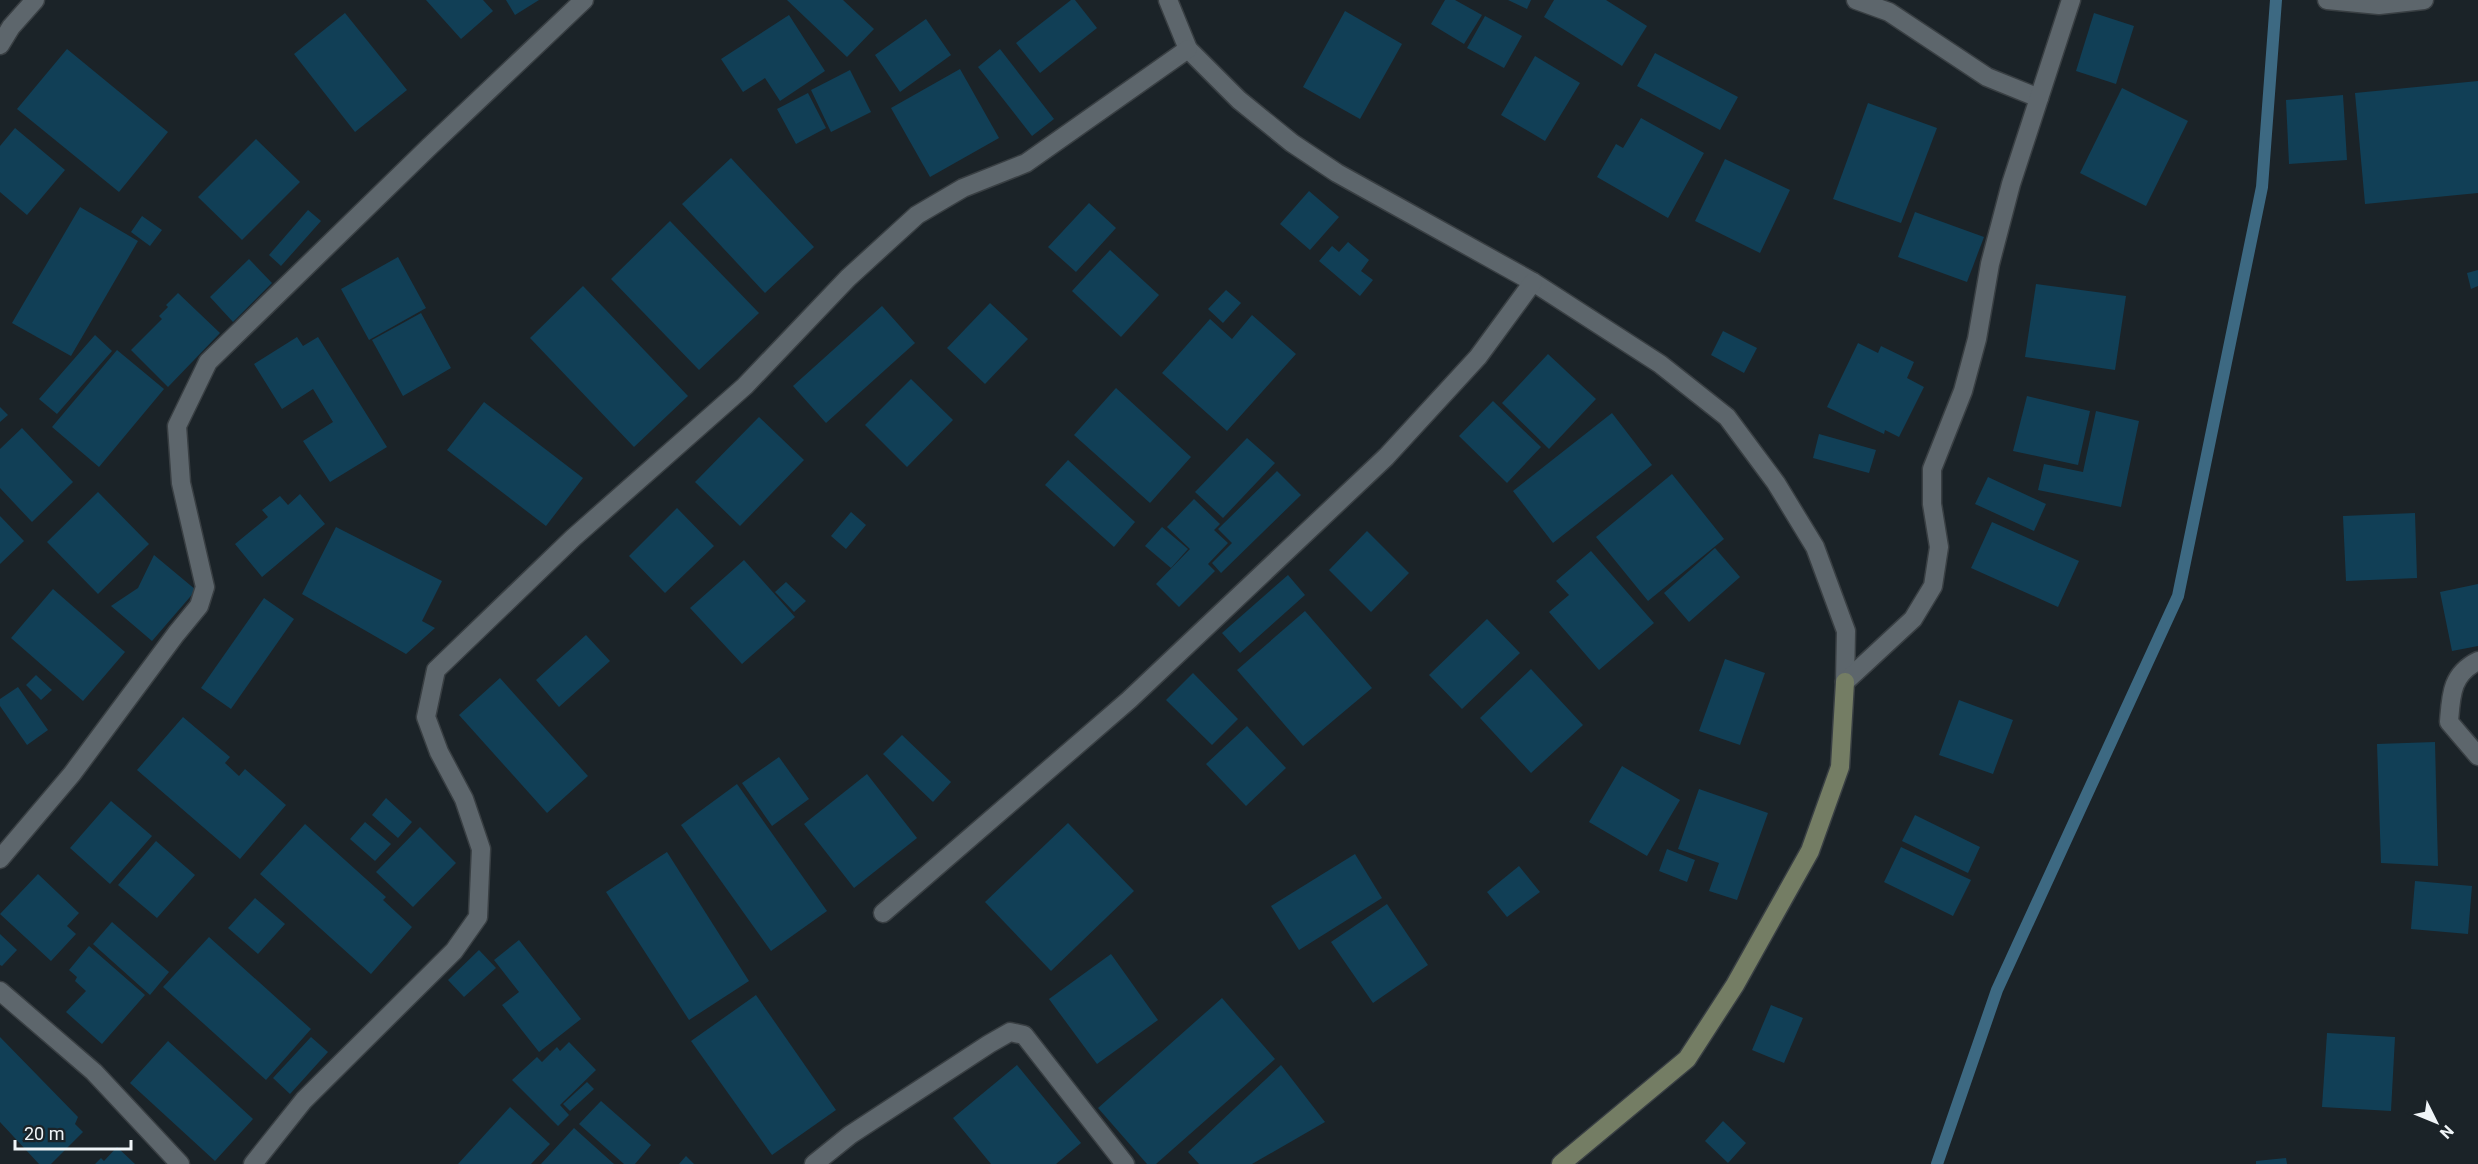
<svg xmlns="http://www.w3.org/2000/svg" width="2478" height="1164" viewBox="0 0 2478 1164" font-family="Roboto,sans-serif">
<rect width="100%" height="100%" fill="#1b2328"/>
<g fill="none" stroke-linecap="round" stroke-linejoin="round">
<path stroke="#3d6982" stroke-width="12" d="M1937 1164 1997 990 2178 596 2262 187 2276 0"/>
</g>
<g fill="#113f56">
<path d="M426 0H483L493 11 461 39Z"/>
<path d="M506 0H539L515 15Z"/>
<path d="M787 0H843L874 29 847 57Z"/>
<path d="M1071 0H1075L1097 28 1040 73 1016 43Z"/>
<path d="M1445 0H1455L1482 15 1464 44 1431 24Z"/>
<path d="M1508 0H1531L1527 9Z"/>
<path d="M1554 0H1606L1647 26 1622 66 1544 17Z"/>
<path d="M1345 11 1402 44 1360 119 1303 87Z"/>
<path d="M345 13 407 90 355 132 294 54Z"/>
<path d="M2094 13 2134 26 2116 84 2076 71Z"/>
<path d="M789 15 825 71 780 101 765 78 743 92 721 59Z"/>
<path d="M1485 16 1522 36 1504 68 1467 48Z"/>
<path d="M926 19 951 55 900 92 875 55Z"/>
<path d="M67 49 168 132 119 192 17 109Z"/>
<path d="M1000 49 1054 119 1032 136 978 67Z"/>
<path d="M1655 53 1738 97 1720 130 1637 86Z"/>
<path d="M1535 56 1580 83 1545 141 1501 115Z"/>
<path d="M960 69 999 138 930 177 891 108Z"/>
<path d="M850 70 871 112 831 132 811 90Z"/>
<path d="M2478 81V193L2365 204 2355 93Z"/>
<path d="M2122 88 2188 121 2146 206 2080 173Z"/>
<path d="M808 93 826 128 796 144 777 109Z"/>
<path d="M2343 95 2347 160 2289 164 2286 100Z"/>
<path d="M1868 103 1937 128 1901 223 1833 199Z"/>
<path d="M1641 118 1704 153 1668 218 1597 177 1616 144 1623 148Z"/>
<path d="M15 128 65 170 27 215 0 192V146Z"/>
<path d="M256 139 300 182 242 240 198 197Z"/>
<path d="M731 158 814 247 765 293 682 204Z"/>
<path d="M1725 159 1790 190 1760 253 1695 221Z"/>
<path d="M1309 191 1339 217 1310 250 1280 224Z"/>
<path d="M1089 203 1116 228 1076 272 1048 247Z"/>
<path d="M80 207 138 241 71 356 12 323Z"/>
<path d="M308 210 321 221 281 266 269 255Z"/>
<path d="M1915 212 1984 237 1967 282 1898 257Z"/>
<path d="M142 216 162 230 150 246 131 232Z"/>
<path d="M670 221 759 313 699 370 611 279Z"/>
<path d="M1348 242 1369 260 1361 271 1373 280 1360 296 1319 261 1332 246 1339 252Z"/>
<path d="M1110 250 1159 295 1121 337 1072 291Z"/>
<path d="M398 257 426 308 369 340 341 289Z"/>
<path d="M249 259 272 283 233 322 210 297Z"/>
<path d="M2478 270V286L2471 289 2467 273Z"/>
<path d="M2036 284 2126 296 2115 370 2025 357Z"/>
<path d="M583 286 688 396 634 447 530 338Z"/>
<path d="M1226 290 1241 303 1223 323 1208 309Z"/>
<path d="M178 293 220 333 168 387 131 350 162 319 159 316 168 307 166 305Z"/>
<path d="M990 303 1028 339 985 384 947 348Z"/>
<path d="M882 306 915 343 826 423 793 386Z"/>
<path d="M421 313 451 368 403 396 372 340Z"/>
<path d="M1252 315 1296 354 1227 431 1162 373 1210 319 1232 339Z"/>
<path d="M1723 331 1757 348 1744 373 1711 355Z"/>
<path d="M95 335 112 351 57 414 39 399Z"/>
<path d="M297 337 303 346 318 337 387 447 330 482 303 441 333 422 313 389 282 409 254 364Z"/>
<path d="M1858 343 1878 353 1881 346 1914 362 1907 378 1924 387 1899 437 1885 430 1884 434 1827 407Z"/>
<path d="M117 350 164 389 99 467 52 427Z"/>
<path d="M1548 354 1596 399 1549 449 1502 403Z"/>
<path d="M911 379 953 420 907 467 865 425Z"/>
<path d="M1116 388 1191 457 1150 503 1074 435Z"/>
<path d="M2027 396 2090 411 2078 465 2013 451Z"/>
<path d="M1493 401 1541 447 1507 483 1459 436Z"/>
<path d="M484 402 583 478 546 526 447 450Z"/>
<path d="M0 407 8 415 0 422Z"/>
<path d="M2096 411 2139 421 2121 507 2038 490 2044 464 2083 472Z"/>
<path d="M1612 413 1652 465 1553 543 1513 491Z"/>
<path d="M759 417 804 460 740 526 695 482Z"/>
<path d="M22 428 73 482 32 522 0 488V449Z"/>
<path d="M1819 434 1876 450 1869 473 1813 458Z"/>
<path d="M1247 438 1275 463 1223 518 1195 492Z"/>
<path d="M1068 460 1135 522 1114 547 1045 485Z"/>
<path d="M1277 471 1301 495 1221 573 1212 563 1232 543 1218 529Z"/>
<path d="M1672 474 1724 539 1648 601 1596 537Z"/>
<path d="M1988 477 2046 504 2034 531 1975 504Z"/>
<path d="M98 492 149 544 98 594 47 542Z"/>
<path d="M300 494 325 524 262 577 235 544 268 517 262 510 280 496 288 505Z"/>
<path d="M1194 499 1220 524 1214 530 1228 543 1208 564 1215 571 1179 607 1156 584 1190 549 1167 527Z"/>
<path d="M677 508 714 546 665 593 629 556Z"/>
<path d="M851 512 866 525 846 549 831 536Z"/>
<path d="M2415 513 2417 578 2346 581 2343 516Z"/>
<path d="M0 516 24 541 0 564Z"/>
<path d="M1992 522 2079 561 2058 607 1971 568Z"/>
<path d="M336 527 442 581 422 621 435 628 406 654 302 594Z"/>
<path d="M1162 527 1188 549 1171 568 1145 546Z"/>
<path d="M1367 531 1409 573 1371 612 1329 570Z"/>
<path d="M1715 548 1740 577 1689 622 1664 593Z"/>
<path d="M1591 551 1654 623 1599 670 1549 612 1569 595 1556 581Z"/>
<path d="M154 555 196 590 152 641 111 606 138 588Z"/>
<path d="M744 560 795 617 742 664 690 608Z"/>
<path d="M1288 575 1305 595 1240 653 1222 633Z"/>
<path d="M786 582 806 601 794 612 775 592Z"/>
<path d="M2478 584V646L2452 651 2440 592Z"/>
<path d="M53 589 125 652 83 701 11 638Z"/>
<path d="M264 598 294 619 231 709 201 688Z"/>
<path d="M1305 611 1372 688 1303 746 1237 670Z"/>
<path d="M1487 619 1520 653 1462 709 1429 675Z"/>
<path d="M586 635 610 661 559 707 536 680Z"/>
<path d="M1725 659 1765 673 1740 745 1699 731Z"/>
<path d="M1531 669 1583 725 1531 773 1480 718Z"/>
<path d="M1193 673 1238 719 1212 745 1166 700Z"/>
<path d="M36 675 52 690 41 700 26 685Z"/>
<path d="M500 678 588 776 547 813 459 715Z"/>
<path d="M18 687 48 730 27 745 0 706V699Z"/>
<path d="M1959 700 2013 720 1993 774 1939 755Z"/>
<path d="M183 717 230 757 225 763 239 776 245 769 286 805 240 859 137 770Z"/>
<path d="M1247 726 1286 768 1246 806 1206 764Z"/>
<path d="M902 735 951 782 933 802 883 754Z"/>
<path d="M2435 742 2438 866 2381 863 2377 744Z"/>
<path d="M779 757 809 799 772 826 742 783Z"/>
<path d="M1622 766 1680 800 1647 856 1589 822Z"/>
<path d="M867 774 917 838 854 888 804 824Z"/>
<path d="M737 784 827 911 771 951 681 825Z"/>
<path d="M1699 789 1768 813 1737 900 1709 891 1719 863 1678 849Z"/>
<path d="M386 798 412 822 398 838 372 815Z"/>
<path d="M111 801 152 836 110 884 70 848Z"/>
<path d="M1915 815 1980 847 1968 873 1902 841Z"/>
<path d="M365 822 391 844 375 861 350 839Z"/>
<path d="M1068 823 1134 891 1051 971 985 902Z"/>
<path d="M305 824 386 897 383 900 412 927 371 974 260 874Z"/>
<path d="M420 827 456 863 413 907 376 872Z"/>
<path d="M156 841 195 875 157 918 118 885Z"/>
<path d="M1901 847 1971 880 1953 916 1884 882Z"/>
<path d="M1667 849 1695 860 1687 882 1659 871Z"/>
<path d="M667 852 749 981 689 1020 606 892Z"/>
<path d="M1355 854 1382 898 1299 950 1271 906Z"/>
<path d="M1519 866 1540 892 1507 917 1487 892Z"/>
<path d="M38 874 79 913 67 926 76 934 51 961 0 914Z"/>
<path d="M2415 881 2472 886 2468 934 2411 929Z"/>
<path d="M255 898 285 924 258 954 228 928Z"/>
<path d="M1387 904 1428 965 1373 1003 1331 942Z"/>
<path d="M112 922 169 972 150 995 93 944Z"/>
<path d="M0 934 17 950 2 966 0 965Z"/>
<path d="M209 937 311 1029 266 1080 163 987Z"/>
<path d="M519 940 581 1019 539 1052 502 1005 519 992 494 960Z"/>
<path d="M89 946 145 995 102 1044 66 1012 86 991 75 981 77 977 69 970Z"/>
<path d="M479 950 496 968 464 997 448 980Z"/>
<path d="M1111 954 1158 1020 1097 1064 1049 999Z"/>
<path d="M756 995 836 1110 772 1155 691 1041Z"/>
<path d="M1222 998 1275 1059 1156 1164H1147L1098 1108Z"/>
<path d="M1771 1005 1803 1018 1784 1063 1752 1050Z"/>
<path d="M2327 1033 2395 1037 2391 1111 2322 1107Z"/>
<path d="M0 1037 78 1117 75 1124 83 1132 51 1164H39L0 1122Z"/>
<path d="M311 1037 328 1052 290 1094 273 1078Z"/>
<path d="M168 1041 253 1119 215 1161 130 1083Z"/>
<path d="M569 1042 596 1070 560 1105 569 1115 558 1126 512 1080 537 1057 542 1062 557 1047 560 1051Z"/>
<path d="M1017 1065 1081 1143 1056 1164H991L953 1118Z"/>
<path d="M1281 1065 1325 1122 1252 1164H1199L1188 1152Z"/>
<path d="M587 1082 594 1089 570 1111 563 1104Z"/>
<path d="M601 1101 651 1145 635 1164H624L579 1124Z"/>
<path d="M510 1107 550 1144 531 1164H458Z"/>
<path d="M1723 1121 1746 1143 1728 1163 1705 1141Z"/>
<path d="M574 1128 614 1164H541Z"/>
<path d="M117 1147 135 1164H95L101 1158 104 1161Z"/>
<path d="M686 1156 694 1164H679Z"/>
<path d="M2286 1158 2287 1164H2256V1161Z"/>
</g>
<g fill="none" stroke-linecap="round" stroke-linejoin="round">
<defs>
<g id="street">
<path d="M1168 0 1188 49 1239 100 1292 143 1337 173 1533 282 1660 364 1727 417 1776 483 1815 547 1846 631 1845 682"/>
<path d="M1856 0 1889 12 1987 77 2039 98"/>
<path d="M2327 0 2379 5 2424 0"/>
<path d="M0 45 11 27 35 0"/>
<path d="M2478 661C2451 674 2451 696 2449 722L2478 756"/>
<path d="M1845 682 1913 619 1933 586 1939 547 1932 504V469L1963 391 1977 339 1990 264 2011 184 2071 0"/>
<path d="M0 859 72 774 176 634 199 606 205 587 181 483 177 426 208 362 429 147 584 0"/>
<path d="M883 913 1129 700 1386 457 1478 357 1533 282"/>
<path d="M0 991 94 1072 180 1164"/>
<path d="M253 1164 304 1100 454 951 478 917 481 849 464 799 439 752 426 717 436 670 573 538 745 386 848 278 917 215 963 188 1026 163 1188 49"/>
<path d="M814 1164 850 1135 989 1044 1010 1032 1024 1035 1125 1164"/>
</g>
<path id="secondary" d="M1561 1164 1687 1059 1735 985 1810 851 1840 767 1845 682"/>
</defs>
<use href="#street" stroke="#393f43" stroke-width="21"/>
<use href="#secondary" stroke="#393f43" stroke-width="21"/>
<use href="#street" stroke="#5d666c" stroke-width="18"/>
<use href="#secondary" stroke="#747d64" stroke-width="18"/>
</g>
<g transform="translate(2436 1122) rotate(133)" stroke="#1b2328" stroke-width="4.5" paint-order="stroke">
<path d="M0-4.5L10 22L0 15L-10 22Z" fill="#f0f5f8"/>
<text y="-9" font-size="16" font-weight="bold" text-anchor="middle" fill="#f0f5f8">N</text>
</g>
<path d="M15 1140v9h116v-9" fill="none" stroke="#f0f5f8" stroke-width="3"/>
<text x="24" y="1140" font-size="18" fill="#f0f5f8" stroke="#1b2328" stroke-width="4.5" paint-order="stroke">20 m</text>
</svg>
